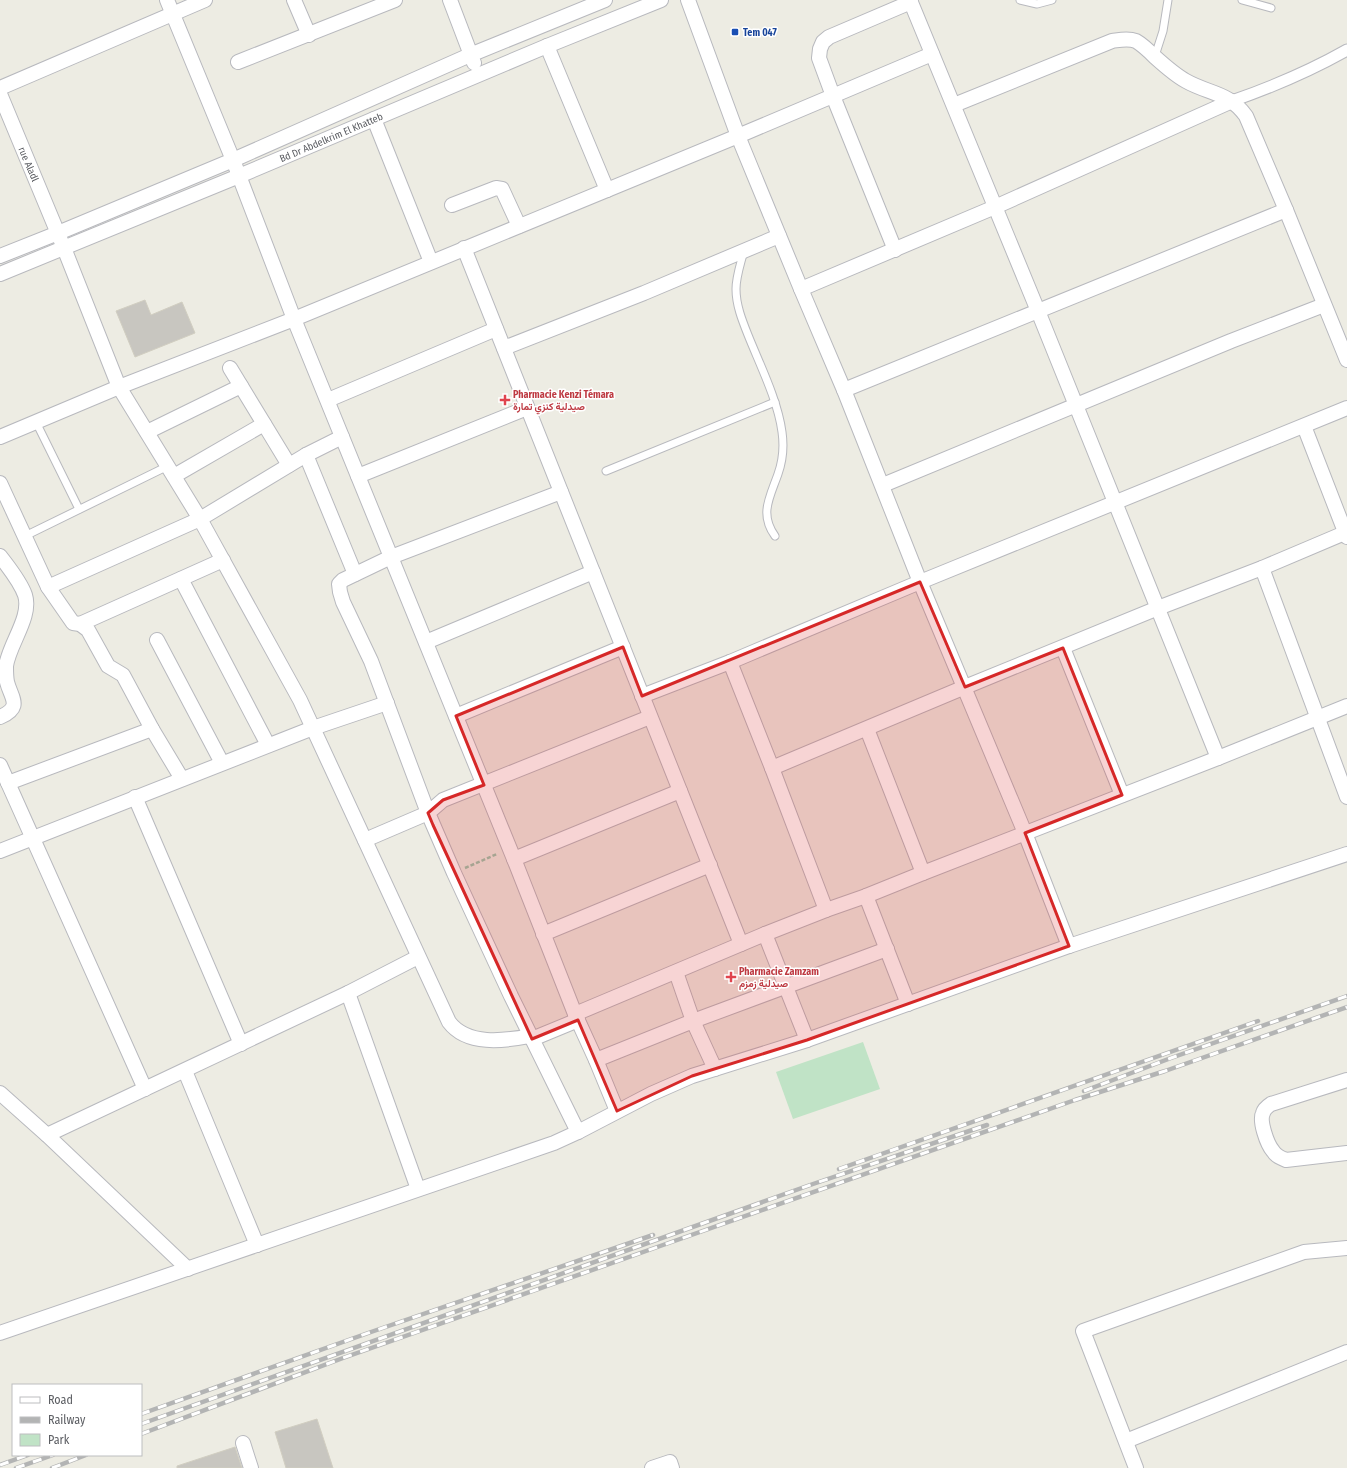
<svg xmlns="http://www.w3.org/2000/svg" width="1347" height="1468" viewBox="0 0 1347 1468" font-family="'Fira Sans Condensed',Vazirmatn,sans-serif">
<rect width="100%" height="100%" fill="#edece3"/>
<path fill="#c0e3c6" d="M863 1042 880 1089 793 1119 776 1072Z"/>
<g fill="#c8c6c0" stroke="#d1cec1">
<path d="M145 300 151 315 182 302 195 333 135 357 116 311Z"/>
<path d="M317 1419 333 1468H286L275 1432Z"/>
<path d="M235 1447 242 1468H177V1466Z"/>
</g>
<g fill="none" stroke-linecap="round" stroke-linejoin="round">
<defs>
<g id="service">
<path d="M1020 0 1037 4 1052 0"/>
<path d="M1242 0 1271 8"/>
<path d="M1155 56 1163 31 1168 0"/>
<path d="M744 250C741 263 736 276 736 289 736 305 742 320 748 335 760 365 778 401 782 432 784 446 783 460 778 474 770 497 759 514 775 536"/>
<path d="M36 422 79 509"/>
<path d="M606 471 775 402"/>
<path d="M25 536 168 466"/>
</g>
<path id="pedestrian" d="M1232 101C1272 87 1310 71 1347 50"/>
<g id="minor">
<path d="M167 0 233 160 294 319 514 859 575 1014 596 1060 617 1111"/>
<path d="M294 0 309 35"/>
<path d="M450 0 474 63"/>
<path d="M688 0 738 136 801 289 844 390 920 582 1025 833 1069 946"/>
<path d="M910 0 1038 311 1218 758"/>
<path d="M547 46 607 190"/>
<path d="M238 62 395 0"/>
<path d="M0 88 205 0"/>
<path d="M0 94 64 248 119 387 200 519 48 587 0 483"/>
<path d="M954 105 1112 41C1120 40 1128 38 1136 41 1143 45 1149 51 1155 57 1165 66 1175 75 1186 81 1209 94 1229 92 1246 116L1286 210 1347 360"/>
<path d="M374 119 431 262"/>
<path d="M452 205 496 188 502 189 519 226"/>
<path d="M464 248 741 944"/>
<path d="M895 250 833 96 819 58 820 49 823 42 829 37 911 2"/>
<path d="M0 256 58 233 233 160 470 55 605 0"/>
<path d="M0 274 239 176 547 46 661 0"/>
<path d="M801 289 995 207 1232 101"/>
<path d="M504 348 644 293 779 236"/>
<path d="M230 368 289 465"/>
<path d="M844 390 1286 210"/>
<path d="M328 400 496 329"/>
<path d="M1304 426 1347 537"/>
<path d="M147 432 241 386"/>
<path d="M0 437 119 387 294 319 738 136 932 54"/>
<path d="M342 437 306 455 200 519 300 700 449 1022C467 1046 504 1041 530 1036"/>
<path d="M306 455 355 574"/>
<path d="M174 476 264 424"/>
<path d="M358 476 527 408"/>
<path d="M883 485 1231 341 1324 305"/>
<path d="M0 556C9 568 20 581 25 595 32 617 9 644 6 666 6 670 6 677 7 682 11 698 23 707 0 717"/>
<path d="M1262 568 1347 797"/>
<path d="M181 579 268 745"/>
<path d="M48 587 73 623 80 624 88 630 108 666 123 675 152 729 182 779"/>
<path d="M80 624 223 560"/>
<path d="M157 640 222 763"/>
<path d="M426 642 593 572"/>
<path d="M1063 648 1122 795"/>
<path d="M730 662 772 768 826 910"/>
<path d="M642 696 730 662 920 582 1347 408"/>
<path d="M456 716 623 647"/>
<path d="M867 729 923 873"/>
<path d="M0 765 145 1089"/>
<path d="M772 768 965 687 1158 608 1262 568 1347 532"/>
<path d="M8 783 152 729"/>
<path d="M135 797 241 1044"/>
<path d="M365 840 428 813 371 661 343 602 340 592 339 584 343 580 391 557 561 492"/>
<path d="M0 851 313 728 387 703"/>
<path d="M514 859 680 791"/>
<path d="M866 896 908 1004"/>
<path d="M543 934 710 865"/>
<path d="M765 934 807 1040"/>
<path d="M676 972 693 1021 715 1069"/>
<path d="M348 993 418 1189"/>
<path d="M575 1014 765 934 826 910 866 896 923 873 1218 758 1347 706"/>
<path d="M532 1039 578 1020"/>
<path d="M596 1060 693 1021 887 949"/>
<path d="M185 1071 257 1245"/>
<path d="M1347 1080 1271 1104C1268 1106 1264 1109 1263 1113 1259 1121 1267 1144 1273 1151 1276 1156 1281 1158 1286 1160L1347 1153"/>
<path d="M0 1093 47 1135 188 1269"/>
<path d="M578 1132 511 996 454 873 428 813 443 800 650 717"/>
<path d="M47 1135 348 993 418 957"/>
<path d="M0 1333 554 1143 578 1132 651 1094 692 1076 807 1040 1069 946 1347 854"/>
<path d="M1126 1441 1347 1352"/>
<path d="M243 1443 251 1468"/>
<path d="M652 1468 670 1462 672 1468"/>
<path d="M1136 1468 1083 1331 1304 1252 1347 1248"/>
</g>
</defs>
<use href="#service" stroke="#b8b9be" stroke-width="9"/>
<use href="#pedestrian" stroke="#b8b9be" stroke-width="13"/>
<use href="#minor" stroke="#b8b9be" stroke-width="16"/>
<path stroke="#9ac3ac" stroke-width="2.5" stroke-dasharray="4 2" stroke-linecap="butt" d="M465 868 497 854"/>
<use href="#service" stroke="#fff" stroke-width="7"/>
<use href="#pedestrian" stroke="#fff" stroke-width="11"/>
<use href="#minor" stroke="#fff" stroke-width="14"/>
<defs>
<g id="rail">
<path d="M1084 1091 1171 1058 1347 996"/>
<path d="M839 1169 1258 1021"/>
<path d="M141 1414 371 1332 653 1235"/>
<path d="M141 1424 813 1184 987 1125"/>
<path d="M141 1434 343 1358 663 1245 1075 1100 1165 1071 1347 1007"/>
<path d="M0 1465 28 1455"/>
<path d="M16 1468 53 1455"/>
<path d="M52 1468 86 1455"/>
</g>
</defs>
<use href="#rail" stroke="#b3b4b4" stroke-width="4.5"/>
<use href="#rail" stroke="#fff" stroke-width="3" stroke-dasharray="9" stroke-linecap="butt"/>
</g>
<path fill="#d62828" fill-opacity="0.2" stroke="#d62828" stroke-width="3" stroke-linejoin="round" d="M920 582 965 687 1063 648 1122 795 1025 833 1069 946 807 1040 692 1076 617 1111 578 1020 532 1039 433 825 428 813 443 800 484 785 456 716 623 647 642 696Z"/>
<rect fill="#1a4fb4" stroke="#fff" stroke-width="1.5" x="731" y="28" width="8" height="8" rx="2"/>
<g fill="#e0444e" stroke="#fff" stroke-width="1.5">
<path d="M503 394h4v4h4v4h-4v4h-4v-4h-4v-4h4z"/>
<path d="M729 971h4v4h4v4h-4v4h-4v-4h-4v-4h4z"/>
</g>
<g text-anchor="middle" stroke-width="3" stroke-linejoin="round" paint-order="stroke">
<g font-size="10" font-weight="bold" fill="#164399" stroke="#fff" text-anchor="start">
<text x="743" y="36">Tem 047</text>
</g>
<g font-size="10" fill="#5b5d62" stroke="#fff">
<text transform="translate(331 137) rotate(-23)" y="4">Bd Dr Abdelkrim El Khatteb</text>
<text transform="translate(29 164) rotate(67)" y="4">rue Aladl</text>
</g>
<g font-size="10" font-weight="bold" fill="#be3a42" stroke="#fff" text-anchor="start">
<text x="513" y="398">Pharmacie Kenzi Témara<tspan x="513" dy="12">صيدلية كنزي تمارة</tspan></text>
<text x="739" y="975">Pharmacie Zamzam<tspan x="739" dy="12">صيدلية زمزم</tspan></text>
</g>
</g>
<rect x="12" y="1384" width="130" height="72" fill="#ffffff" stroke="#bdbec0"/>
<rect x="20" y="1397" width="20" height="6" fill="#ffffff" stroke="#bdbec0"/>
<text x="48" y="1404" font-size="12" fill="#5b5d62">Road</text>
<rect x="20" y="1417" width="20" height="6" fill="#b3b4b4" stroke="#bdbec0"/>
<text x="48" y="1424" font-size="12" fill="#5b5d62">Railway</text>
<rect x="20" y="1434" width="20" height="12" fill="#c0e3c6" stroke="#bdbec0"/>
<text x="48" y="1444" font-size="12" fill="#5b5d62">Park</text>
</svg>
